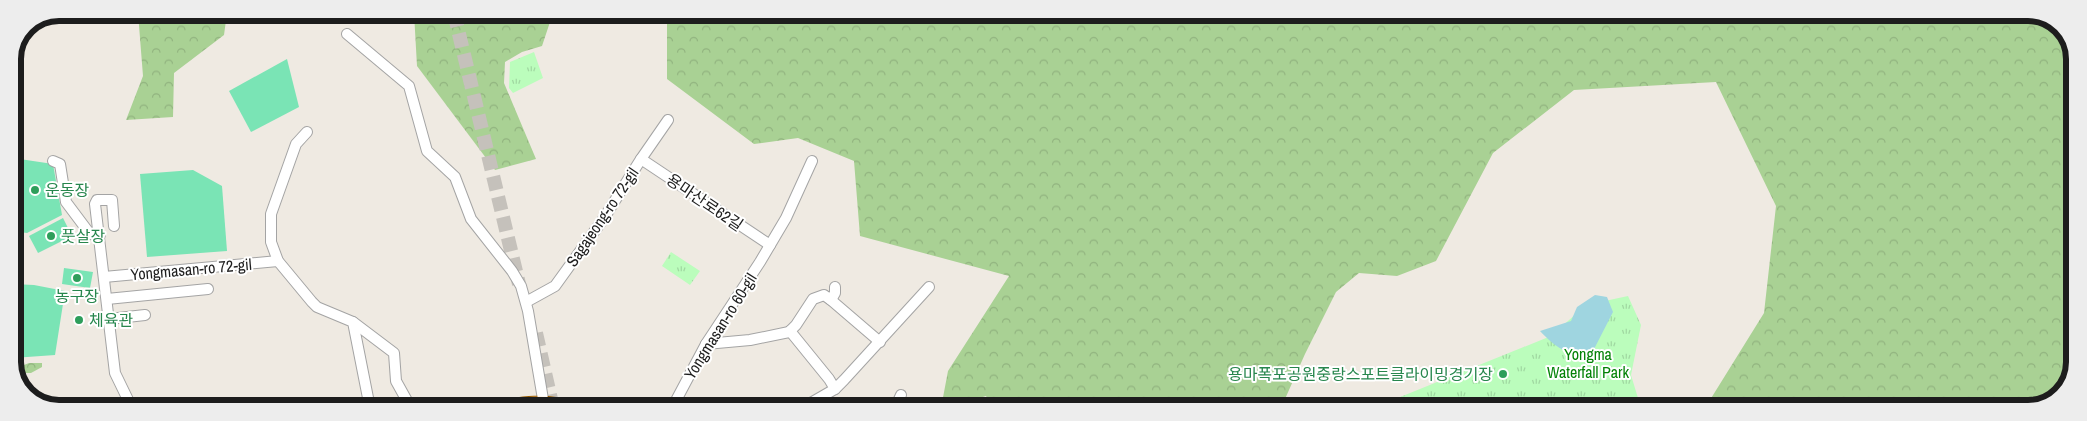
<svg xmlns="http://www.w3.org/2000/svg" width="2087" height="421" viewBox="0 0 2087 421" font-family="'Archivo Narrow','Noto Sans KR',sans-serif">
<defs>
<pattern id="forest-crowns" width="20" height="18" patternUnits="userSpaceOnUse" patternTransform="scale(1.25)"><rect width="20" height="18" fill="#a9d194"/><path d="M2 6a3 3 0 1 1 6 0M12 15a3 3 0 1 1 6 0" fill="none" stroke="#91b37f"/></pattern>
<pattern id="park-tufts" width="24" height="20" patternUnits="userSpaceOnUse" patternTransform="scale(1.25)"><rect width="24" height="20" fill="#bbfdbc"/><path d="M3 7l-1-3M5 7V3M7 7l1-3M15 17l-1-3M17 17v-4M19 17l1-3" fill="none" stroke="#a0d8a1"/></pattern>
</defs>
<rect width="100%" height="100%" fill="#efeae2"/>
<g fill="url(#forest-crowns)">
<path d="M138 13H227L224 35 174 73 173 117 126 120 143 76Z"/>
<path d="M414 13H553L542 46 522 52 505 62 504 83 536 159 495 170 417 66Z"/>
<path d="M667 13H2037L2063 28 2074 53V371L2058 397 2028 408H1705L1764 313 1776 206 1716 82 1574 90 1493 153 1436 261 1397 276 1359 273 1336 292 1305 354 1281 408H993L986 396 949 408H941L948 371 1009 276 860 236 854 161 798 138 754 144 667 79Z"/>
<path d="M29 363H42V367L31 373H20L19 367Z"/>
</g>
<g fill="url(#park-tufts)">
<path d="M534 52 543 78 513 93 509 88 510 62Z"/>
<path d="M671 252 700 271 690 285 662 266Z"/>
<path d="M1628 296 1641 325 1631 375 1641 408H1373L1551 336 1586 305Z"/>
</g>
<g fill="#7ae4b5">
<path d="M287 59 299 107 251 132 229 91Z"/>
<path d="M13 158 53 164 62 215 27 233 13 231Z"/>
<path d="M193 170 222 186 227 251 147 257 140 174Z"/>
<path d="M63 218 72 236 38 253 29 236Z"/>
<path d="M64 268 93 272 90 288 62 284Z"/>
<path d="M13 284 34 285 65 291 55 355 13 358Z"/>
</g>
<path fill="#9fd5e0" d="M1595 295 1607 297 1613 312 1590 357C1565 353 1557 349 1540 331L1571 321 1577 307Z"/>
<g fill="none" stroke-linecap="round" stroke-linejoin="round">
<g stroke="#c5c1bb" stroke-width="14" stroke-dasharray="14 7" stroke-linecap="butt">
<path d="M454 13 519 284"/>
<path d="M536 333 553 408"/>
</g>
<defs>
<g id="minor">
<path d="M347 34 409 86 427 151 455 177 471 219 512 271 521 286 528 311 544 405"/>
<path d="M21 38 36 22"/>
<path d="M307 132 296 144 271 214V242L278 261 312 302 317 307 353 322 370 408"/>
<path d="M641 159 770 245"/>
<path d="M53 161 60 164 66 202 90 234 100 235"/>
<path d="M114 226 112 200H97L95 204 115 373 132 408"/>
<path d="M104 277 278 261"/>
<path d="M107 299 208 289"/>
<path d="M831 300 880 342"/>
<path d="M526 302 555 286 604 218 641 159 668 120"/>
<path d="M109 319 145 315"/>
<path d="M353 322 394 353 396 381 411 408"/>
<path d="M790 331 829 379 835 389"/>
<path d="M706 344 750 340 789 332 796 325 813 299 824 295 831 300 835 293V287"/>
<path d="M672 408 706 344 760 262 786 218 812 161"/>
<path d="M802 408 835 389 844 380 929 287"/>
<path d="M895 408 901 395"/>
</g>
<path id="major" d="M498 408C518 405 547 400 567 408"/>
</defs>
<use href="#minor" stroke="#a4a4a4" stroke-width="12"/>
<use href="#major" stroke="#965b00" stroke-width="16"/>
<use href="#minor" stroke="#fff" stroke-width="10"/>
<use href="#major" stroke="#ffcc97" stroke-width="14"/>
</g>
<g fill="#2e9e5b" stroke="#fff" stroke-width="2">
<circle cx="35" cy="190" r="5"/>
<circle cx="51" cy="236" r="5"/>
<circle cx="77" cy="278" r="5"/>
<circle cx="79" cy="320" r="5"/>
<circle cx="1503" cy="374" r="5"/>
</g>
<g text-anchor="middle" stroke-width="4" stroke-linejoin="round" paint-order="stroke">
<g font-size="16" fill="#27864d" stroke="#fff" text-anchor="start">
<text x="45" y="196">운동장</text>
<text x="61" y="242">풋살장</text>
<text x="77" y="302" text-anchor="middle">농구장</text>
<text x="89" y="326">체육관</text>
<text x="1493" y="380" text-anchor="end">용마폭포공원중랑스포트클라이밍경기장</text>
</g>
<g font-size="16" fill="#1d1d1d" stroke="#fff">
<text transform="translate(705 202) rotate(34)" y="6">용마산로62길</text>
<text transform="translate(602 217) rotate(-56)" y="6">Sagajeong-ro 72-gil</text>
<text transform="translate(191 269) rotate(-5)" y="6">Yongmasan-ro 72-gil</text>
<text transform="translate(720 326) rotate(-58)" y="6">Yongmasan-ro 60-gil</text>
</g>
<g font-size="16" fill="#048207" stroke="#fff">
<text x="1588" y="360">Yongma<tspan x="1588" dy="18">Waterfall Park</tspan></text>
</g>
</g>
<path d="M0 0H2087V421H0ZM59 21H2028A38 38 0 0 1 2066 59V362A38 38 0 0 1 2028 400H59A38 38 0 0 1 21 362V59A38 38 0 0 1 59 21Z" fill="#ededed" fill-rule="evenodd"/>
<path fill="none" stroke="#1d1d1d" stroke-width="6" d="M59 21H2028A38 38 0 0 1 2066 59V362A38 38 0 0 1 2028 400H59A38 38 0 0 1 21 362V59A38 38 0 0 1 59 21Z"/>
</svg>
